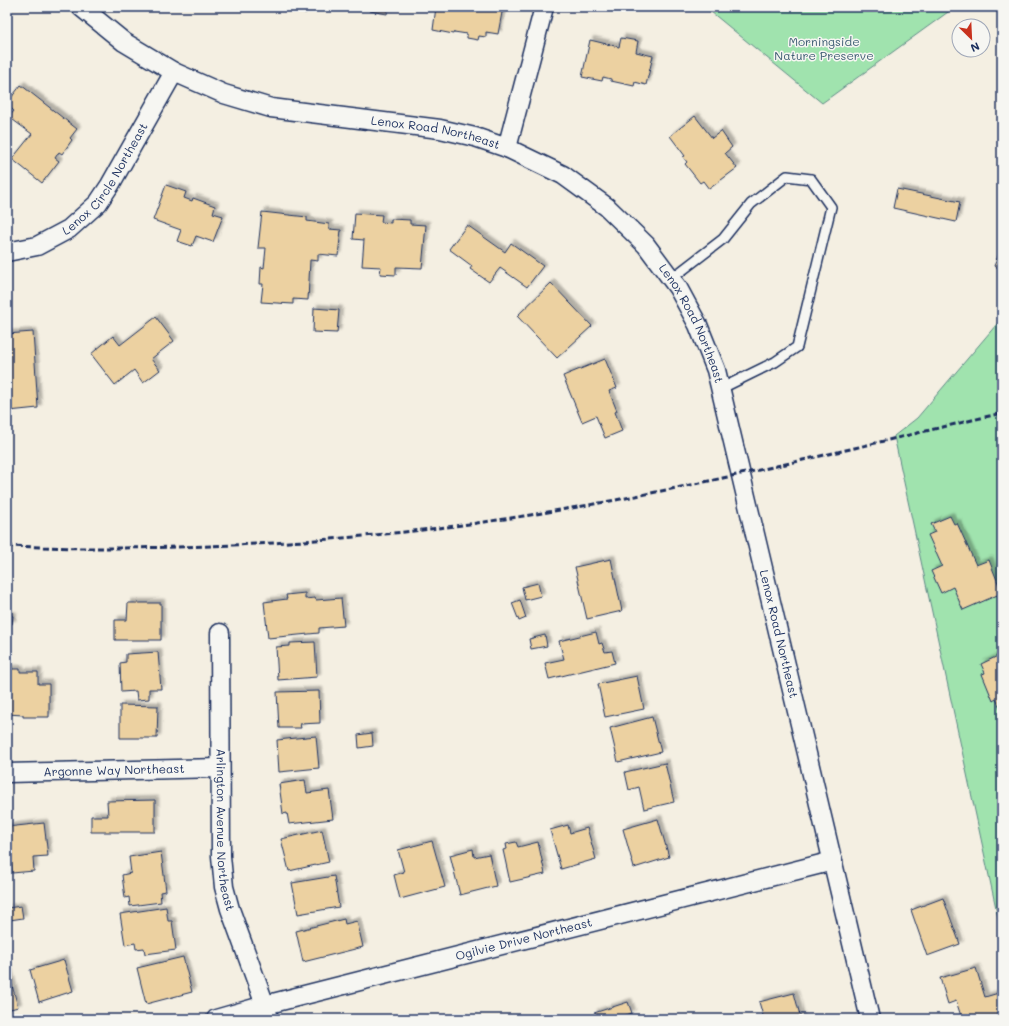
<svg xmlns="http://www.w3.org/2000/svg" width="1009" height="1026" viewBox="0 0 1009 1026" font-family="Mali,sans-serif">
<defs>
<filter id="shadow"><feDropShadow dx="3.5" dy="-3.5" stdDeviation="1" flood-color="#0004"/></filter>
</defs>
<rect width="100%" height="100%" fill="#f4efe2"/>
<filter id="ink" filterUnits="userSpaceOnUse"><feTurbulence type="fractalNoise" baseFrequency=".025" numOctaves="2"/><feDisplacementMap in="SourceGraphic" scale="8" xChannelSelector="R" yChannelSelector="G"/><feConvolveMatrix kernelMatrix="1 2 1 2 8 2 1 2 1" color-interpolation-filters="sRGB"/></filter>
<g filter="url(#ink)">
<g fill="#a0e3ae" stroke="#5e8986">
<path d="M705 7H955L822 103Z"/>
<path d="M1002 318V936L894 436 917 418Z"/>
</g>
<g fill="#ecd1a1" stroke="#1b2f5e" filter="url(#shadow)">
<path d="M272 7H307L306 13Z"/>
<path d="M366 7H399V9L388 8 387 14 370 11V8Z"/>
<path d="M436 7H503L498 34 486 32V37L479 36 478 40 467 38V34L454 32 453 34 433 30Z"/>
<path d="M621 38 638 41 636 52 653 56 646 85 635 82 634 86 611 81V79L603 77 602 81 582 77 590 40 619 47Z"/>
<path d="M21 85 77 129 70 138 72 140 62 154 59 152 55 158 59 161 42 183 12 159 32 134 9 117 14 111 7 105V103Z"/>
<path d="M695 116 712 138 721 131 732 147 725 153 737 168 709 189 703 181 700 183 685 164 687 162 683 157 685 156 670 136Z"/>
<path d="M166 185 186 192 184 198 192 201 193 198 215 206 213 213 223 216 213 242 196 236 192 246 177 241 181 230 153 220Z"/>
<path d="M897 189 960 202 956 222 893 208Z"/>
<path d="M262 212 307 217V221L329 224V229L341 230 338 256 318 254V261L310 260 308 300 293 299V304L261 302 263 284H260L261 267 264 268 266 248H258Z"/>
<path d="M355 213 382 215 381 222 391 223V219L410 220V224L426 225 422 268 396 267V275L380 274 381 267 362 266 364 240 353 239Z"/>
<path d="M467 225 505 252 511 243 543 266 527 287 500 268 489 282 470 269 472 266 449 249Z"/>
<path d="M999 254 1002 255V269L994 266Z"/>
<path d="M551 283 592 326 557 358 517 316Z"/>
<path d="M314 308 339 310 337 333 313 332Z"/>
<path d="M156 317 174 341 151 359 160 370 143 383 134 370 115 385 91 354 113 336 120 345Z"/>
<path d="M33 332 38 408 9 411 7 384V334Z"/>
<path d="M605 359 617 388 609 391 617 411 615 412 622 431 605 438 596 416 582 422 563 376Z"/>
<path d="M950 516 954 524 957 523 976 565 989 560 1002 593 963 610 953 587 941 593 931 571 942 566 928 535 935 532 931 524Z"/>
<path d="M611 559 622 611 587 619 575 567Z"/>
<path d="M538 583 541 596 525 600 522 587Z"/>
<path d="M305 593V599L315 598 316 600 341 598 344 626 319 628V633L268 638 264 602 287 599 286 595Z"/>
<path d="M520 600 526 618 519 621 512 603Z"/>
<path d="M128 603H161V640H115V620H127Z"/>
<path d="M7 615 13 616 12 624H7Z"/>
<path d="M596 632 599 644 602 643 605 652 612 651 615 663 549 679 545 663 564 659 559 641Z"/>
<path d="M545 635 547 646 531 649 529 639Z"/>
<path d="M315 642 317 677 278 680 276 647 290 646V643Z"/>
<path d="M158 652 161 689H149V699L137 700 136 691 121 692 120 663 126 662V654Z"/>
<path d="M1002 654V712L996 699 993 701 982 674 985 673 981 664Z"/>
<path d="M7 669H20V672H38V684H49V717H23V715L7 714Z"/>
<path d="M637 676 644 709 605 717 598 684Z"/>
<path d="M319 691 320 723 300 724 301 728H279L277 692Z"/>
<path d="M120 705 158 706 157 738H120Z"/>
<path d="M652 717 661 752 618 762 610 728Z"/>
<path d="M372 733 373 746 359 748 358 735Z"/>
<path d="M316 736 319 768 279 772 277 740Z"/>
<path d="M665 763 674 802 644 809 639 787 629 790 625 772Z"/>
<path d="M305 780 307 793 329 790 333 819 289 824 287 813 283 814 279 784Z"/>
<path d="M155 800V832H91V816H108L107 801Z"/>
<path d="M658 819 669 857 634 868 623 829Z"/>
<path d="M44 823 48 856 33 857 34 871 12 873 11 861H9L7 841V827Z"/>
<path d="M568 825 570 833 587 828 596 859 561 869 550 830Z"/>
<path d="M322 830 329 862 289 871 281 839Z"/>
<path d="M432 841 445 887 400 899 394 875 404 872 398 850Z"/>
<path d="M516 842 518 847 538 842 545 874 510 882 503 850 507 849 506 844Z"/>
<path d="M473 849 474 857 489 854 496 886 460 895 450 855Z"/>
<path d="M161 852 166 891 160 892 161 902 130 906 129 897 125 898 122 875 131 873 129 857Z"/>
<path d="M334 876 339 907 298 914 292 883Z"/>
<path d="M943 898 960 944 927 956 911 910Z"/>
<path d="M21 906 23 918 10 920 8 908Z"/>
<path d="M166 907 168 921H172L176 950 145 954 144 948 136 949 135 943 125 945 120 914Z"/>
<path d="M344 919 345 924 357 921 363 947 303 962 296 931Z"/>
<path d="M183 957 192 992 146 1004 137 968Z"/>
<path d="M64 960 73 991 39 1002 30 970Z"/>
<path d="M7 967 18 1007 7 1010Z"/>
<path d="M976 968 985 997 1002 992V1019H962L956 1001 948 1004 940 978Z"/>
<path d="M794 993 801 1019H764L759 1002Z"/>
<path d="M628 1002 632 1013 623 1016 624 1019H595L594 1013Z"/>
</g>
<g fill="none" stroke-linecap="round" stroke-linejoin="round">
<defs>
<path id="lane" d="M671 279 723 239 751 204 787 176 811 179 831 207 797 347 775 362 720 389"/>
<g id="street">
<path id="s1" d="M81 7 124 42 174 72 224 94 271 108 440 129 475 137 507 148 563 175 607 207 646 245 678 288 698 325 716 370 870 1019"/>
<path d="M507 148 544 7"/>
<path id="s2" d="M7 252 37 246 69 229 98 203 110 185 174 72"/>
<path id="s3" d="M220 633 221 856 224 887 230 909 265 1005 269 1019"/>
<path id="s4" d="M7 773 220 768"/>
<path id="s5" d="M216 1019 265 1005 833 861"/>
</g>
</defs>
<use href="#lane" stroke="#1b2f5e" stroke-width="12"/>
<use href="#street" stroke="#1b2f5e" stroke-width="21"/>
<use href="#lane" stroke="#f6f6f2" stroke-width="9"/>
<use href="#street" stroke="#f6f6f2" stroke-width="18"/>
<path stroke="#1b2f5e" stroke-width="3" stroke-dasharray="6 3" stroke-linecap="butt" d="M7 546C37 547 68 548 98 548 220 548 341 541 462 525 644 501 823 455 1002 413"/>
</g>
</g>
<g text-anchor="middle" stroke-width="3" stroke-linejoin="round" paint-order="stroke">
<g font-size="12" fill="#3c5c72" stroke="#f6f6f2">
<text x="824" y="46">Morningside<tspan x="824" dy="14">Nature Preserve</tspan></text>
</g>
<g font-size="12" fill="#1b2f5e" stroke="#f6f6f2">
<text dy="4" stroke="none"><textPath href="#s1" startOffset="384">Lenox Road Northeast</textPath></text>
<text dy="4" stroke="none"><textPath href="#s2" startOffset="129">Lenox Circle Northeast</textPath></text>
<text dy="4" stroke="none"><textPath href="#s1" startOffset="720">Lenox Road Northeast</textPath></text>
<text dy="4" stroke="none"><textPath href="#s1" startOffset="1044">Lenox Road Northeast</textPath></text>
<text dy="4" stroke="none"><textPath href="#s4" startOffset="107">Argonne Way Northeast</textPath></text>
<text dy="4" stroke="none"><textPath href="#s3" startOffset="197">Arlington Avenue Northeast</textPath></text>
<text dy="4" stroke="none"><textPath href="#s5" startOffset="318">Ogilvie Drive Northeast</textPath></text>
</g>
</g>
<rect width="1009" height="1026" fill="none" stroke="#f6f6f2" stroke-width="24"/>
<rect x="12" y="12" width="985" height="1002" fill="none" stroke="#1b2f5e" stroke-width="1.5" filter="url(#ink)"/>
<g transform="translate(971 38) rotate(156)"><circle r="19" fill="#f6f6f2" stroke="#9ea6b7"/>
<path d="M0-3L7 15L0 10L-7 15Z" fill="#c8321e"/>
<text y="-6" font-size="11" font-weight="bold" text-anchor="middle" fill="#1b2f5e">N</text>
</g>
</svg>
